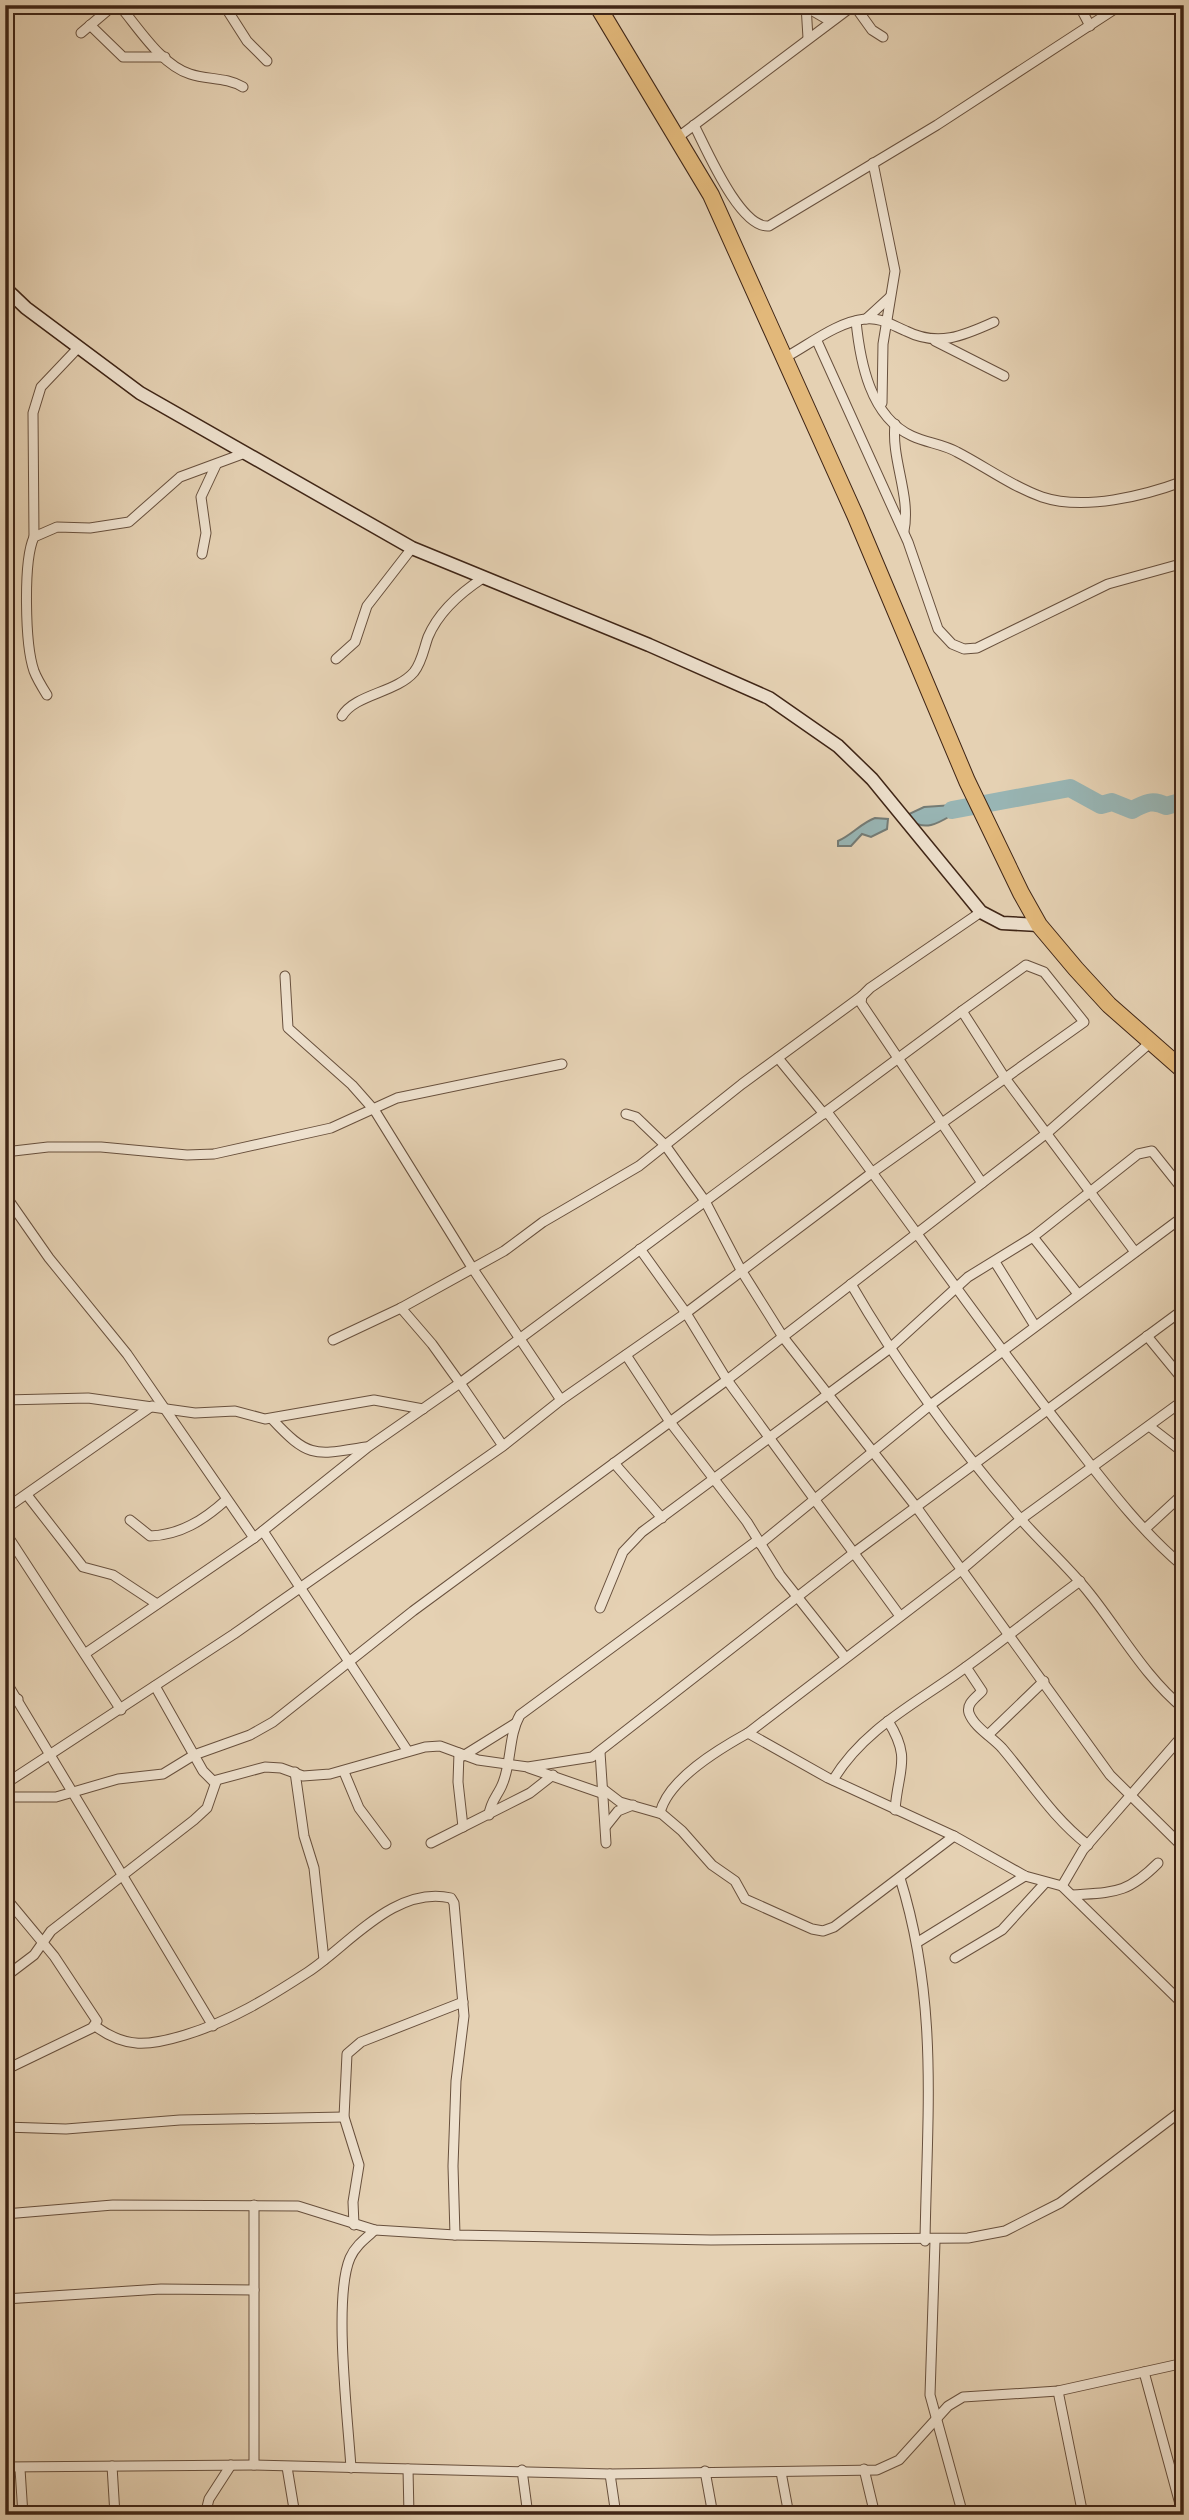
<svg xmlns="http://www.w3.org/2000/svg" width="1189" height="2520" viewBox="0 0 1189 2520" font-family="'Libre Bodoni',serif">
<rect width="100%" height="100%" fill="#e5d1b3"/>
<filter id="stains"><feTurbulence type="fractalNoise" baseFrequency=".00286" numOctaves="4"/><feColorMatrix values="0 0 0 0 .2 0 0 0 0 .09 0 0 0 0 .02 0 0 0 .5 -.17"/></filter>
<radialGradient id="worn" r=".72"><stop offset=".6" stop-color="#630" stop-opacity="0"/><stop offset="1" stop-color="#630" stop-opacity=".3"/></radialGradient>
<g fill="#98b5b4" stroke="#747b75" stroke-width="2">
<path d="M953 805 952 815C937 824 925 831 910 820L909 814 924 807Z"/>
<path d="M875 818 888 819 887 829 871 837 862 834 851 846H838V841C852 835 861 823 875 818Z"/>
</g>
<g fill="none" stroke-linecap="round" stroke-linejoin="round">
<path stroke="#98b5b4" stroke-width="18" d="M952 810 1070 788 1101 805 1112 802 1132 810C1145 803 1153 799 1166 806L1184 801"/>
<defs>
<g id="street">
<path d="M119 5C138 27 161 65 190 74 208 80 226 77 243 87"/>
<path d="M224 5 247 41 267 61"/>
<path d="M806 5 808 38"/>
<path d="M1079 5 1090 26"/>
<path d="M806 7 825 18H836"/>
<path d="M90 25 123 57H165"/>
<path d="M81 33 114 5"/>
<path d="M694 125C706 148 740 229 769 226L937 125 1121 5"/>
<path d="M677 138 854 5 872 30 883 37"/>
<path d="M873 163 895 271 883 344 882 403"/>
<path d="M866 319 890 297"/>
<path d="M856 321C860 361 870 417 912 436 927 443 943 444 957 452 986 467 1011 486 1042 497 1084 511 1144 496 1184 481"/>
<path d="M817 341 908 542 938 629 952 644 964 649 977 648 1108 584 1184 563"/>
<path d="M935 341 1004 376"/>
<path d="M786 357C810 344 837 322 865 319 880 317 892 325 906 331 938 347 963 336 994 322"/>
<path d="M895 424C891 460 911 495 904 531"/>
<path d="M34 537 33 413 41 387 78 348"/>
<path d="M202 554 206 533 201 497 216 465"/>
<path d="M336 659 355 642 367 606 412 548"/>
<path d="M47 695C42 687 37 679 34 671 25 645 23 561 34 537L57 527 90 528 129 522 180 477 245 453"/>
<path d="M342 716C355 694 396 693 414 672 422 662 424 648 428 637 439 611 460 593 483 578"/>
<path d="M981 912 870 988 862 996 861 1003 982 1183"/>
<path d="M285 976 288 1028 352 1085 375 1111 473 1269 561 1400"/>
<path d="M962 1011 1005 1078 1135 1252"/>
<path d="M778 1058 824 1114"/>
<path d="M827 1112C906 1216 980 1324 1061 1427 1099 1475 1137 1528 1184 1567"/>
<path d="M626 1114 636 1117 665 1145 705 1201 741 1270 783 1337 917 1508 1110 1775 1184 1848"/>
<path d="M5 1152 48 1147H101L187 1155 214 1154 331 1128 397 1098 562 1064"/>
<path d="M5 1195 49 1258 127 1354 254 1538"/>
<path d="M1033 1237 1078 1294"/>
<path d="M640 1249 686 1313 727 1380 900 1616"/>
<path d="M995 1262 1035 1326"/>
<path d="M851 1284C899 1367 955 1443 1018 1516 1041 1543 1068 1566 1090 1594 1121 1633 1145 1677 1184 1709"/>
<path d="M1147 1336 1184 1381"/>
<path d="M333 1340 401 1308 504 1251 543 1222 639 1166 742 1084 862 996"/>
<path d="M626 1355 670 1422 747 1522 780 1575 845 1657"/>
<path d="M5 1400 88 1398 195 1413 235 1411 265 1419 374 1400 423 1409"/>
<path d="M272 1419C309 1459 315 1455 366 1447"/>
<path d="M1149 1426 1184 1453"/>
<path d="M614 1463 662 1518"/>
<path d="M27 1495 83 1567 113 1575 157 1604"/>
<path d="M5 1509 152 1406"/>
<path d="M130 1520 150 1536C180 1535 204 1520 226 1500"/>
<path d="M1145 1529 1184 1493"/>
<path d="M263 1531 407 1750"/>
<path d="M5 1532 121 1710"/>
<path d="M760 1544 929 1406 1184 1216"/>
<path d="M600 1608 623 1552 642 1532 889 1349 968 1277 1033 1237 1138 1154 1152 1151 1184 1191"/>
<path d="M86 1653 254 1538 368 1447 460 1383 432 1344 401 1308"/>
<path d="M966 1667 982 1691C977 1697 966 1703 969 1713 974 1727 992 1737 1002 1748 1031 1782 1052 1817 1088 1845"/>
<path d="M5 1680 213 2026"/>
<path d="M155 1686 203 1771 213 1781 265 1767 281 1768 303 1776 330 1774 425 1747 440 1746 478 1760 528 1767 592 1757 855 1552 1184 1309"/>
<path d="M5 1704 18 1699"/>
<path d="M888 1721C912 1759 898 1769 895 1810"/>
<path d="M748 1733 828 1778 954 1836 1025 1876 1062 1886 1184 2005"/>
<path d="M988 1735 1044 1681"/>
<path d="M600 1752 606 1843"/>
<path d="M459 1753 458 1782 463 1827"/>
<path d="M463 1756 516 1723"/>
<path d="M529 1768 604 1794"/>
<path d="M295 1772 304 1836 314 1868 324 1960"/>
<path d="M344 1772 359 1808 386 1844"/>
<path d="M833 1780C863 1730 913 1705 959 1672 1000 1643 1039 1611 1080 1581"/>
<path d="M5 1784 234 1634 503 1446 561 1400 686 1313 873 1172 1084 1022 1044 972 1026 965 962 1011 460 1383 503 1446"/>
<path d="M603 1789 620 1802 662 1814 682 1831 712 1865 735 1881 745 1899 812 1929 823 1931 834 1927 954 1836"/>
<path d="M5 1797H56L118 1779 163 1774 194 1755 250 1735 273 1722 413 1611 727 1380 1047 1133 1152 1041"/>
<path d="M660 1813C668 1779 719 1749 748 1733L960 1571 1021 1519 1184 1400"/>
<path d="M489 1815C490 1802 498 1795 502 1785 512 1763 508 1736 520 1715L758 1540"/>
<path d="M606 1826 618 1811 633 1805"/>
<path d="M431 1843 530 1793 553 1775"/>
<path d="M900 1878C939 2003 927 2113 925 2241"/>
<path d="M1062 1886 1083 1850 1184 1734"/>
<path d="M1073 1895C1114 1892 1127 1894 1158 1863"/>
<path d="M5 1897 54 1956 97 2021 92 2028 5 2070"/>
<path d="M918 1942 1025 1876"/>
<path d="M955 1958 1002 1930 1045 1883"/>
<path d="M5 1977 34 1955 51 1931 194 1820 207 1808 216 1782"/>
<path d="M95 2026C126 2049 149 2046 185 2035 231 2021 268 1998 308 1972 349 1945 395 1885 451 1898L454 1903 464 2016 456 2081 453 2166 455 2235"/>
<path d="M5 2127 66 2129 180 2120 344 2117"/>
<path d="M254 2205V2465"/>
<path d="M5 2214 113 2205 298 2206 375 2230 455 2235 711 2240 968 2238 1005 2231 1060 2203 1184 2109"/>
<path d="M354 2225 353 2202 359 2165 344 2117 347 2054 361 2042 463 2002"/>
<path d="M935 2241 930 2395 963 2515"/>
<path d="M5 2299 161 2289 254 2290"/>
<path d="M1144 2372 1183 2515"/>
<path d="M1058 2391 1083 2515"/>
<path d="M112 2466 115 2515"/>
<path d="M5 2467 254 2465 610 2474 877 2470 899 2460 948 2406 963 2397 1058 2391 1184 2363"/>
<path d="M287 2467 295 2515"/>
<path d="M351 2468C348 2419 333 2298 350 2258 355 2246 366 2238 375 2230"/>
<path d="M20 2469 23 2515"/>
<path d="M408 2469 409 2515"/>
<path d="M864 2469 875 2515"/>
<path d="M522 2470 528 2515"/>
<path d="M705 2471 713 2515"/>
<path d="M781 2472 789 2515"/>
<path d="M610 2474 616 2515"/>
<path d="M205 2515 209 2499 231 2465"/>
</g>
<path id="secondary" d="M5 288 26 308 140 393 412 548 649 645 769 698 838 746 872 779 981 912 1002 923 1039 925"/>
<path id="highway" d="M597 5 711 195 855 515 967 781 1021 893 1039 925 1076 969 1109 1005 1184 1071"/>
</defs>
<use href="#street" stroke="#68503d" stroke-width="11"/>
<use href="#secondary" stroke="#3f2516" stroke-width="15"/>
<use href="#highway" stroke="#3f2516" stroke-width="18"/>
<use href="#street" stroke="#eee1ce" stroke-width="9"/>
<use href="#secondary" stroke="#eee1ce" stroke-width="12"/>
<use href="#highway" stroke="#e2b87a" stroke-width="16"/>
</g>
<rect width="1189" height="2520" fill="none" stroke="#e5d1b3" stroke-width="28"/>
<rect x="7" y="7" width="1175" height="2506" fill="none" stroke="#3f2516" stroke-width="3.5"/>
<rect x="14" y="14" width="1161" height="2492" fill="none" stroke="#3f2516" stroke-width="2"/>
<rect width="100%" height="100%" filter="url(#stains)"/>
<rect width="100%" height="100%" fill="url(#worn)"/>
</svg>
